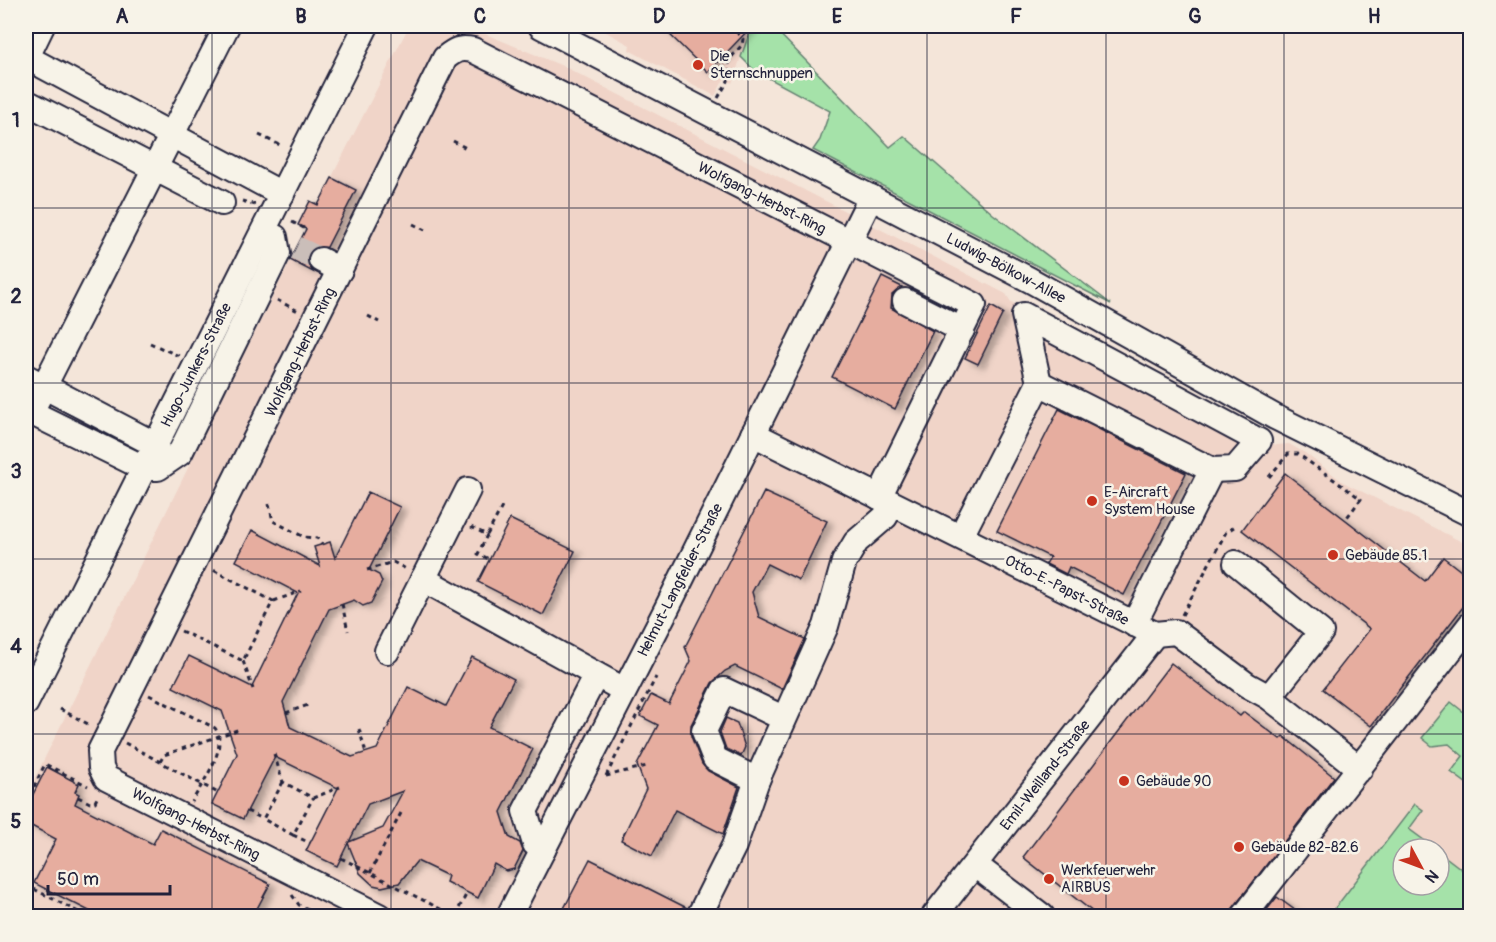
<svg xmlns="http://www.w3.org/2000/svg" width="1496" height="942" viewBox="0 0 1496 942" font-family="Pangolin,sans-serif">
<defs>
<filter id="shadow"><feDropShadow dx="6" dy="3.5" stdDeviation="3" flood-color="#0004"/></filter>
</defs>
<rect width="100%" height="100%" fill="#f4e5d9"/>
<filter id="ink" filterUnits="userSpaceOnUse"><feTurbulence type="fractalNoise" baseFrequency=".0167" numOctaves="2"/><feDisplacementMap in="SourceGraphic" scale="12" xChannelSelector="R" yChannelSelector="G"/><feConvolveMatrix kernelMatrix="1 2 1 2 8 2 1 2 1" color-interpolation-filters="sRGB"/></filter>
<g filter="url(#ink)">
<g fill="#f0d4c8" fill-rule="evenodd">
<path d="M409 26H466L565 67 1006 294 1011 302 1276 445 1289 444 1305 453 1343 482 1470 546V916H37L26 911V796L306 229 298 224 310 201 318 204ZM1403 849H1439V885H1403Z"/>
<path d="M595 26H756L749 34 732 83 724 79 715 96 629 50 630 45Z"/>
</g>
<g fill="#a5e2a9" stroke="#648272" stroke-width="1.5">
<path d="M756 26H772L890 147 904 136 993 214 1111 304 813 150 820 140 830 111 754 70 741 57 749 34Z"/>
<path d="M1451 702 1470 717V786L1451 772 1463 756 1449 744 1432 746 1422 738Z"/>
<path d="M1415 804 1423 810 1409 829 1436 849H1403V885H1439V852L1464 871 1470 864V916H1329Z"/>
</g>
<g fill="#e6ad9f" stroke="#22223b" stroke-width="1.5" fill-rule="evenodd" filter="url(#shadow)">
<path d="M661 26H752L708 72Z"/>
<path d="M332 178 356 190 327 247 314 248 309 253 307 261 313 272 290 260 306 229 298 225 310 201 318 205Z"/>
<path d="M882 277 902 287 892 295 891 308 933 331 895 409 832 377Z"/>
<path d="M991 306 1003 313 978 364 965 358Z"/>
<path d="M1059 409 1186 473 1124 595 1069 567 1066 574 1046 564 1050 557 997 531Z"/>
<path d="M1285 473 1425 581 1443 557 1470 578V598L1371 726 1323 689 1370 629 1242 530Z"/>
<path d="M368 492 400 507 369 570 379 575 382 582 371 603 363 606 354 600 329 609 283 702 290 727 352 757 377 749 408 687 446 706 472 657 514 679 489 727 533 749 501 812 509 837 520 843 523 851 514 869 506 871 494 864 478 898 446 882 448 876 417 861 399 883 382 887 373 885 360 873 348 843 337 866 306 851 338 788 275 757 243 819 212 804 237 754 222 711 173 687 189 656 252 687 298 593 236 561 252 530 320 566 314 547 330 542 335 558ZM403 791 383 828 349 842 368 804Z"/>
<path d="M764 492 827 521 799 580 767 564 752 592 759 617 805 639 782 689 735 666 725 671 712 683 691 725V736L702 764 708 771 739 787 723 834 675 810 652 856 621 840 646 789 637 765 658 725 640 716 651 695 669 704 691 661 685 647Z"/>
<path d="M510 519 575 551 543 615 478 582Z"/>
<path d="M1171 663 1240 716 1244 712 1280 739 1283 736 1334 777 1227 916H1098L1023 857Z"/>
<path d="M726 718 737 723 745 747 741 756 726 749 720 732Z"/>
<path d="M47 767 79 784 75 792 79 794 75 804 153 844 161 829 270 884 253 916H99L34 883 56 839 26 823V808Z"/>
<path d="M590 859 687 908 685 916H560Z"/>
<path d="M1277 897 1303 916H1262Z"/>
</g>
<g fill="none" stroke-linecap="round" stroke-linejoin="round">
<path stroke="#cabeb9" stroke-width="24" stroke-dasharray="24 12" stroke-linecap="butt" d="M296 248 321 260"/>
<defs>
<g id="minor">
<path d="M541 26 1030 280 1275 417 1470 514"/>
<path d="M26 57 282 194"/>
<path d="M26 59 42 26"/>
<path d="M26 102 222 203"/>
<path d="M321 260 340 270"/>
<path d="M905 301 962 330"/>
<path d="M26 377 156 445"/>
<path d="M1039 383 1024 315 1259 441 1235 469 1212 470"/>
<path d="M26 410 144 468H158L180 453 278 253 275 237"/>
<path d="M31 412 227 26"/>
<path d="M753 434 1155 634 1176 632 1247 685 1269 697 1360 769"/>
<path d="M961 536 1039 383 1212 470 1134 624"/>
<path d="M1236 563 1321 632 1269 697"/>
<path d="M423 579 624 690"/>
<path d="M387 651 468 490"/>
<path d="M26 703 366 26"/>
<path d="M757 780 715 759 704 731 724 690 783 718"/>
<path d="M543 850 535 844 525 811 596 675"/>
<path d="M975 865 1042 916"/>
<path d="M379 916 106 778 101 768 100 751 445 58C455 50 460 47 473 50L974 305 879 497"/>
<path d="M509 916 666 610 871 197"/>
<path d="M699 916 734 846 757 780 826 626 844 562 856 542 885 517 892 504"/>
<path d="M934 916 1155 634"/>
<path d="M1244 916 1470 625"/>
</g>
</defs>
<use href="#minor" stroke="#22223b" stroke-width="28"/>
<g stroke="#22223b" stroke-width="3" stroke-dasharray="4.5 4.5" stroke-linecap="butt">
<path d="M718 98 728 81 729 60 742 45 743 39 731 26"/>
<path d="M259 135 282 146"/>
<path d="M453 141 466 148"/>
<path d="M242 201 256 205"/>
<path d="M292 222 306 229"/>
<path d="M413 224 425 230"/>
<path d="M277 300 298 311"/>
<path d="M368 316 379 322"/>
<path d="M150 343 179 356"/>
<path d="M1269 477 1288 454H1298L1361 499 1345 520"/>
<path d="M269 504 273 521 304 537 317 538 322 545"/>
<path d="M471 527 487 535 502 507"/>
<path d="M487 535 478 554 489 559"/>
<path d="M367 570 393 562 406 569"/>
<path d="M274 601 301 591"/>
<path d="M342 604 348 631"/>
<path d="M1182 615 1226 532 1234 527"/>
<path d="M181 631 243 661 273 601 213 570"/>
<path d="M243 661 253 689"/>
<path d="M149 695 215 728C229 749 202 782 192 802"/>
<path d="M60 709 90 725"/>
<path d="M286 713 311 704"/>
<path d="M359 729 366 753"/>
<path d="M125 743 218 793"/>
<path d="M274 754 283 782 313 798 340 787"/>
<path d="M160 762 164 755 240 729"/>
<path d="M606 776 656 677"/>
<path d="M606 776 647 766"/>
<path d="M283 782 263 819 293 835 313 798"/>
<path d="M78 797 90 803 95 802 98 796"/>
<path d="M26 803 45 764 88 786"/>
<path d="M247 811 263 819"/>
<path d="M293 835 310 843"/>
<path d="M341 858 454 916"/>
<path d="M370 873 401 813"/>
<path d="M26 885 86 916 88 911"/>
<path d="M292 895 299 905 324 916"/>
<path d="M455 916 467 893"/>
</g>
<use href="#minor" stroke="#f7f3e8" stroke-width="24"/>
</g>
</g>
<path fill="none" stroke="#22223b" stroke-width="1.5" stroke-opacity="0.55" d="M212 26V916M391 26V916M569 26V916M748 26V916M927 26V916M1106 26V916M1284 26V916M26 208H1470M26 383H1470M26 559H1470M26 734H1470"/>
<g fill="#c8321e" stroke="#f7f3e8" stroke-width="2">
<circle cx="698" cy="65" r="6"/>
<circle cx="1092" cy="501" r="6"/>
<circle cx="1333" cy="555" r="6"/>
<circle cx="1124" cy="781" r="6"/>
<circle cx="1239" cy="847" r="6"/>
<circle cx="1049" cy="879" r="6"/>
</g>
<g text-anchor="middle" stroke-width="5" stroke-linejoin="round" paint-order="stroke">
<g font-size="15" fill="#22223b" stroke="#f7f3e8" text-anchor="start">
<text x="710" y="61">Die<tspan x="710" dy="17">Sternschnuppen</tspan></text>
<text x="1104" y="497">E-Aircraft<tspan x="1104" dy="17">System House</tspan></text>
<text x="1345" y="560">Gebäude 85.1</text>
<text x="1136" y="786">Gebäude 90</text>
<text x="1251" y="852">Gebäude 82-82.6</text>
<text x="1061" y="875">Werkfeuerwehr<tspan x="1061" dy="17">AIRBUS</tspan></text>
</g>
<g font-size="15" fill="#22223b" stroke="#f7f3e8">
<text transform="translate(762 198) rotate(27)" y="5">Wolfgang-Herbst-Ring</text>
<text transform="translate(1006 268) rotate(28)" y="5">Ludwig-Bölkow-Allee</text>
<text transform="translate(300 352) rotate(-64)" y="5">Wolfgang-Herbst-Ring</text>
<text transform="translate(196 365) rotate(-63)" y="5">Hugo-Junkers-Straße</text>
<text transform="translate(680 580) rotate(-63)" y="5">Helmut-Langfelder-Straße</text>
<text transform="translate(1067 590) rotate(27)" y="5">Otto-E.-Papst-Straße</text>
<text transform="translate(1045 775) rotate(-52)" y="5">Emil-Weilland-Straße</text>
<text transform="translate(196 824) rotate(27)" y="5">Wolfgang-Herbst-Ring</text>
</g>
</g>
<rect width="1496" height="942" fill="none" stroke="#f7f3e8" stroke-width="66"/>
<g transform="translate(1421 867) rotate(131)"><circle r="28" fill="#f7f3e8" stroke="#a29fa3" stroke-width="1.5"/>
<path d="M0-4.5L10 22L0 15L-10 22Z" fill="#c8321e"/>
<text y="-9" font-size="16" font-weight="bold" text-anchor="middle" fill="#22223b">N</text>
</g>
<path d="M48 885v9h122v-9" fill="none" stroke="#22223b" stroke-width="3"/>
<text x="57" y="885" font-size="18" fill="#22223b" stroke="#f7f3e8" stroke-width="4.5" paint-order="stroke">50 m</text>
<rect x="33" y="33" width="1430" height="876" fill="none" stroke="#22223b" stroke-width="2"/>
<g font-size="20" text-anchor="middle" font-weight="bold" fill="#22223b">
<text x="122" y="23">A</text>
<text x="301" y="23">B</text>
<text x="480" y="23">C</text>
<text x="659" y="23">D</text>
<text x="837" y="23">E</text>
<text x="1016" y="23">F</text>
<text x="1195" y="23">G</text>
<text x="1374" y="23">H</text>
<text x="16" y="127">1</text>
<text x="16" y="303">2</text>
<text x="16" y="478">3</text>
<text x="16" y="653">4</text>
<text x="16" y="828">5</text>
</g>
</svg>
